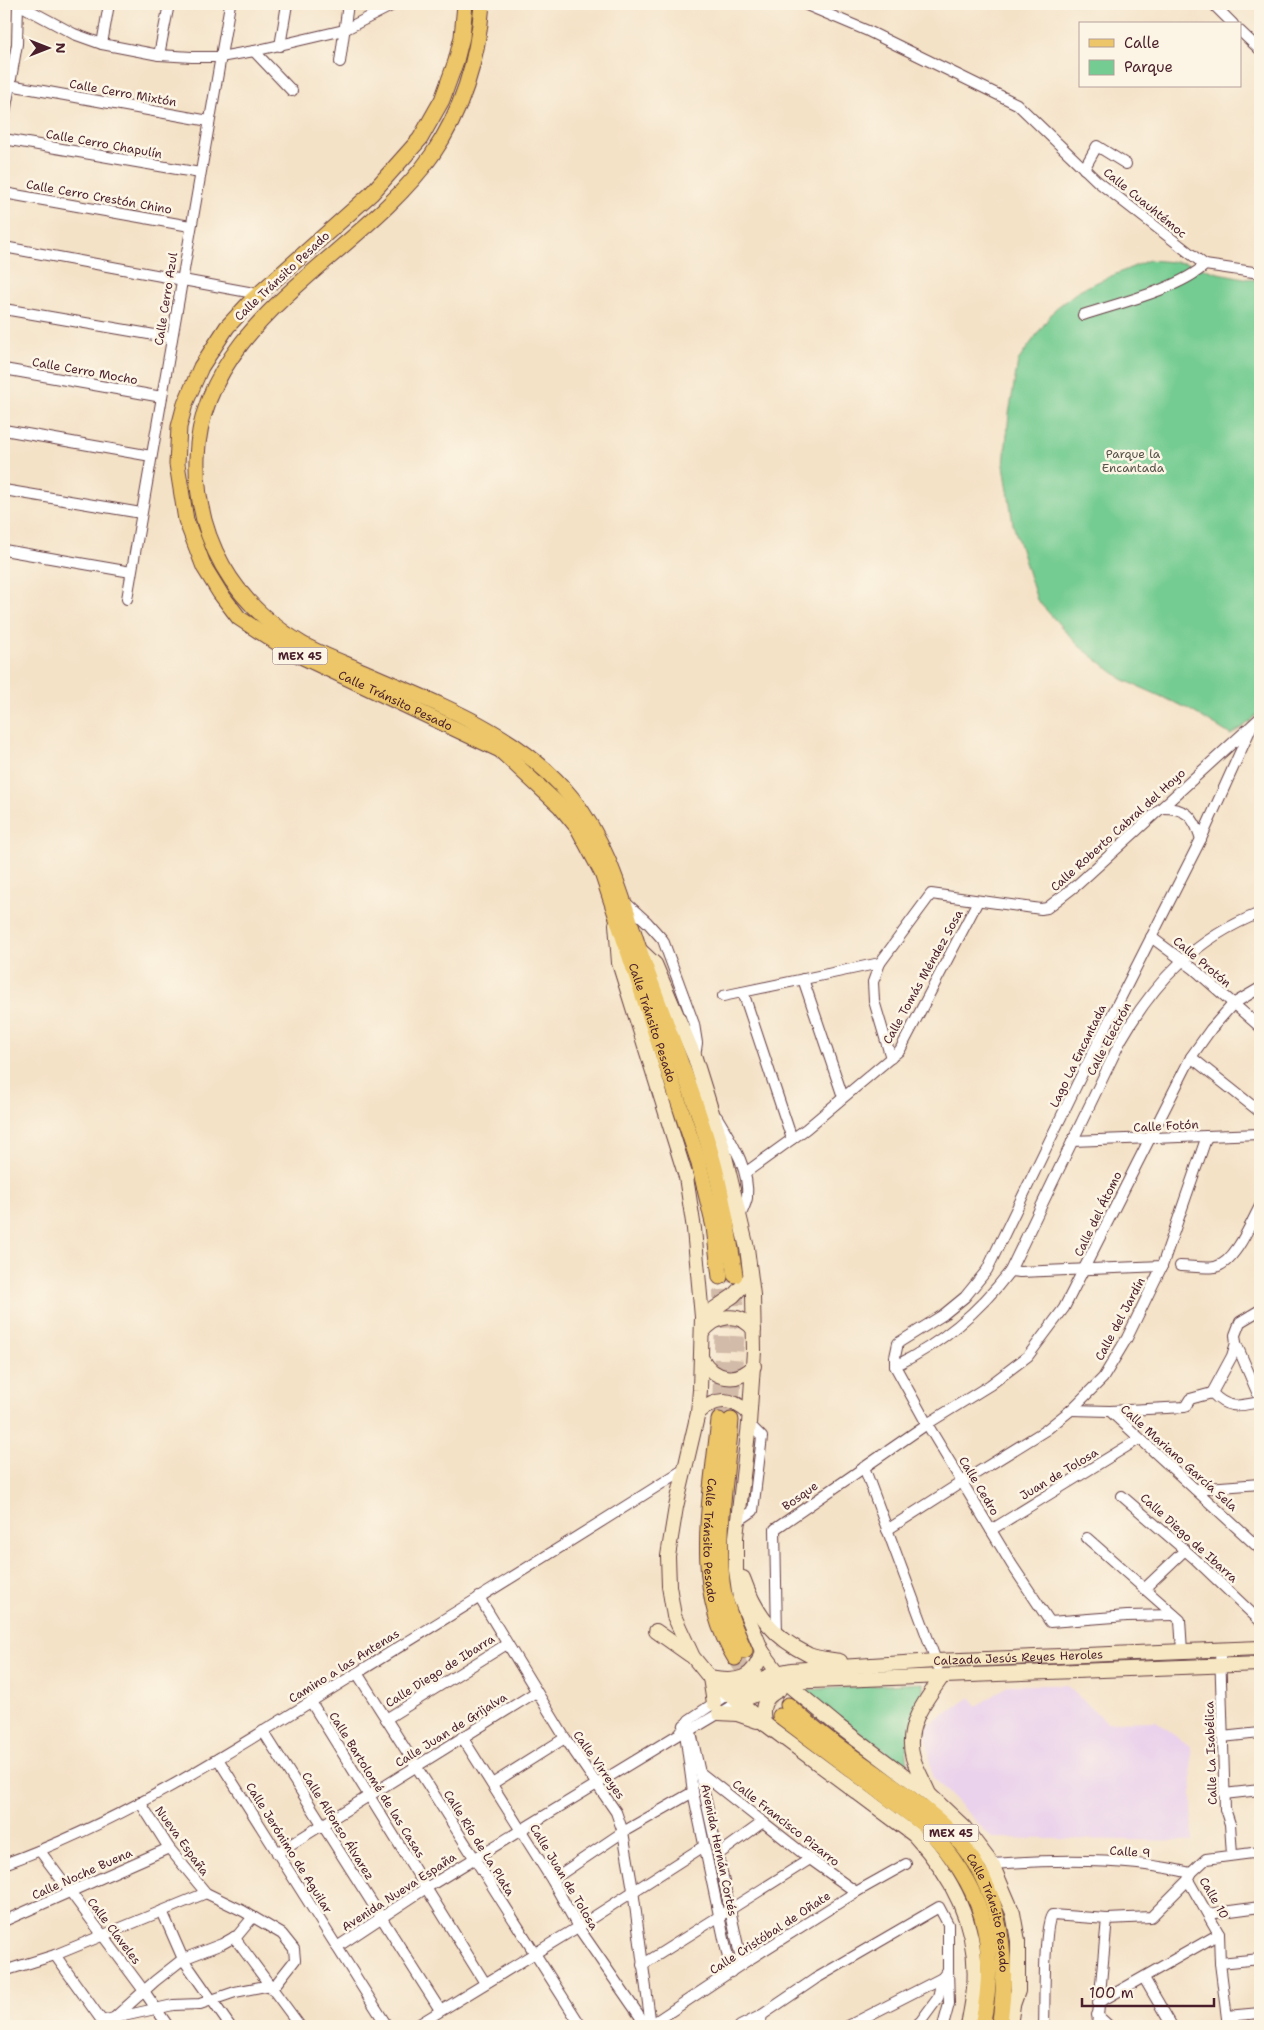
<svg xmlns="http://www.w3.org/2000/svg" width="1264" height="2030" viewBox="0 0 1264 2030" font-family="'Shantell Sans',sans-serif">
<rect width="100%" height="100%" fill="#fcf5e5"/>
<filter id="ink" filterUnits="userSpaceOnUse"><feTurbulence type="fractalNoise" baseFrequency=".02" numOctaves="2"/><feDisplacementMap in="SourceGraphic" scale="10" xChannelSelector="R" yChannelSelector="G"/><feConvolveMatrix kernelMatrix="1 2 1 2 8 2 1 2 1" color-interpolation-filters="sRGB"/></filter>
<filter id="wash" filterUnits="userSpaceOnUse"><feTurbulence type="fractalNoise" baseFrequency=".0096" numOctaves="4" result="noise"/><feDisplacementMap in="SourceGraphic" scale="20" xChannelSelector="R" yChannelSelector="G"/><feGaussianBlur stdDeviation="1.12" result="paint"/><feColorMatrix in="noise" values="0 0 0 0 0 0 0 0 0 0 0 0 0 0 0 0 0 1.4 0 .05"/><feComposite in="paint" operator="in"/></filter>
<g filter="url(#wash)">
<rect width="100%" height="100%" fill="#f4e2c7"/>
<path fill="#ead1ec" d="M1009 1685H1066L1107 1722 1156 1721 1191 1747 1193 1841 992 1838 932 1776 925 1727 971 1697 977 1706Z"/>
<g fill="#74cc92" stroke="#5f765e">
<path d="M1149 260 1186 263 1218 273 1260 281V710L1251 721 1231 735 1187 708 1122 679 1079 646 1037 600 1013 524 1004 465 1009 414 1018 361 1055 309 1081 289Z"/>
<path d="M923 1683V1691L906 1743 908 1767 832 1713 804 1690Z"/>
</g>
</g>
<g filter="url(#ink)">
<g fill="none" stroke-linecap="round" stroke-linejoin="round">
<g stroke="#d2bba8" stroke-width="15" stroke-dasharray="15 8" stroke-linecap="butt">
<path d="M719 1420 722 1335 720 1277"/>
<path d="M731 1420 737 1336 735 1275"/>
<path d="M735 1658 755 1688 780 1716"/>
</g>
<defs>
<g id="street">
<path d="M18 4 74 34 102 44 159 55 192 57H220L254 51 344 30 395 4"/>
<path d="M804 4 868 31 1017 104 1097 181 1205 265"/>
<path d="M1213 4 1233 24"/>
<path d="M1240 31 1260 50"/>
<path d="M102 44 109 4"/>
<path d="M280 46 287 4"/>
<path d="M254 51 292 91"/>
<path d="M159 55 169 4"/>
<path d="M340 62 348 4"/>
<path d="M4 84 209 121"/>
<path d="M4 119 17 44 18 4"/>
<path d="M4 139 200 173"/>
<path d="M1084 169 1097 146 1126 164"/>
<path d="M4 193 190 226"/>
<path d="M4 247 259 294"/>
<path d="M4 309 172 338"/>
<path d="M1083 315C1119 303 1179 289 1205 265L1260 273"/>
<path d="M4 369 162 397"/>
<path d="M4 430 151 456"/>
<path d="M4 490 141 513"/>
<path d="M4 550 131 572"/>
<path d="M127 599 230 4"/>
<path d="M1162 808C1186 808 1194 816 1201 839"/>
<path d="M625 902 647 922 663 940 694 1024 697 1043 695 1057"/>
<path d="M1151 937 1194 969 1260 1027"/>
<path d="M880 963 873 982 874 1001 891 1058"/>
<path d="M803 979 843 1097"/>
<path d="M743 992 792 1139"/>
<path d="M723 996 880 963 931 894 1041 909 1047 908 1078 884 1260 718"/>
<path d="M1191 1057 1260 1112"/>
<path d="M717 1117C731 1141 750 1169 747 1198 746 1204 742 1211 740 1217"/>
<path d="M1072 1141 1260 1134"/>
<path d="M745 1173 806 1129 900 1050 978 901"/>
<path d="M1180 1266C1191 1266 1204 1269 1215 1267 1235 1263 1251 1223 1260 1206"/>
<path d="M1010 1271 1020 1272 1162 1266"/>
<path d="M1260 1310 1240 1322 1235 1335 1236 1343 1260 1399"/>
<path d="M895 1366C940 1344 979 1312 1010 1271L1121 1040C1155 981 1196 938 1260 913"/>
<path d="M1212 1393 1232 1356 1236 1343"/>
<path d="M1071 1410 1110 1411 1260 1549"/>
<path d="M1110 1411 1185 1407 1190 1399 1212 1393C1228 1410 1239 1406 1260 1402"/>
<path d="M864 1467 938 1666"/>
<path d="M1195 1489 1260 1484"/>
<path d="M1122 1496 1194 1558 1260 1621"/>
<path d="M737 1522 753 1511 762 1437 749 1424"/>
<path d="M887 1530 962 1482 1046 1430 1071 1410 1103 1378 1127 1338 1162 1266 1207 1136"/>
<path d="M991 1530 1139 1439"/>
<path d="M1087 1538 1180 1620 1182 1651"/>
<path d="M1144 1589 1185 1550"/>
<path d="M479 1597 565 1738 616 1812 623 1832 633 1890 651 2026"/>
<path d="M1174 1615 1127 1616 1050 1622 1012 1565 927 1424 895 1366V1357L898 1343 943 1315 965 1297 987 1270 1079 1080 1201 839 1251 728"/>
<path d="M777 1635 775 1529 927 1424 990 1385 1028 1356 1064 1308 1191 1057 1211 1029 1233 1004 1260 988"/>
<path d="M1220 1649 1225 1809 1230 1824 1232 1855"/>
<path d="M357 1673 581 2026"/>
<path d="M311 1702 485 1983"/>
<path d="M386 1719 507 1644"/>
<path d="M689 1723 742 1964"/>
<path d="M684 1725 693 1792 731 1972"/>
<path d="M263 1731 440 2010"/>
<path d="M686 1733 738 1702"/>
<path d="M462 1737 552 1880 578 1927 641 2018 651 2025"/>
<path d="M1222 1737 1260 1733"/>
<path d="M218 1759 387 2026"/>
<path d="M702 1774 810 1859 856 1892"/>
<path d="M492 1784 565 1738"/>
<path d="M1224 1794 1260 1790"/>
<path d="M40 1851 144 1991 168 2026"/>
<path d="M277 1853 536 1692"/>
<path d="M719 1854 763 1822"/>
<path d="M4 1864C127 1820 238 1747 349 1678 462 1608 575 1539 686 1468"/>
<path d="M992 1864C1055 1859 1130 1858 1191 1873L1206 1859 1260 1852"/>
<path d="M1191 1874 1188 1880 1219 1934 1220 1963 1228 2026"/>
<path d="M552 1880 623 1832 693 1792"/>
<path d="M162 1911 183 1959 230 2026"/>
<path d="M1208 1914 1260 1907"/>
<path d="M4 1921 169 1848"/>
<path d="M234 1937 300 2026"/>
<path d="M337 1947 426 1888 679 1734 689 1720 729 1693"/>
<path d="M55 1955 105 2025"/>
<path d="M1220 1963 1260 1959"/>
<path d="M642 1965 810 1859"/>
<path d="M4 1971 55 1955 206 1893"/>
<path d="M1144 1978 1172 2026"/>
<path d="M1098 2003 1219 1934"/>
<path d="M1097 2015 1109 2026"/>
<path d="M1227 2016 1260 2013"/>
<path d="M114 2018 155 1981 183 1959 222 1944 238 1935 253 1917"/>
<path d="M101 2021 173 2005 200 2004 235 1992 276 1984 295 1960 294 1949 282 1934 243 1911 206 1893 169 1848 140 1802"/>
<path d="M416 2026 578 1927 704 1846"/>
<path d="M649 2026 742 1964 856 1892 906 1864"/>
<path d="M740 2026 762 2015"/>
<path d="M760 2026 762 2015 815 1979 939 1907 948 1924V1970L942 1978 938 1998 921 2021 915 2026"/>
<path d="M848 2026 942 1978"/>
<path d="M943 2026 949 2004 948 1970"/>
<path d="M1044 2026C1045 2007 1043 1926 1052 1915L1107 1919 1151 1917 1188 1880"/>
<path d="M1097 2026 1107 1919"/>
</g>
<g id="secondary">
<path d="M616 924 619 963 686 1177 694 1229 702 1317 700 1390 698 1413 676 1507 668 1556 669 1586 674 1616 693 1657 710 1678 765 1724 914 1835C954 1878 979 1928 974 1988 973 2001 970 2014 968 2026"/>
<path d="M640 950 655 964 695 1058 723 1148 747 1248 753 1295 754 1351 749 1424 736 1537V1570L740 1598 762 1651 785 1682 837 1725 929 1794 964 1827 992 1864 1013 1913 1018 1941V1991L1013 2005 1010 2026"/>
<path d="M702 1317 733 1296 750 1278"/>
<path d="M702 1333C716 1314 740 1311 754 1330"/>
<path d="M702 1359C714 1380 737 1384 754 1366"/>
<path d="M698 1413C716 1397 731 1397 749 1413"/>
<path d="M743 1578C756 1615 774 1638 809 1655 818 1659 830 1659 840 1661"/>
<path d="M656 1631 690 1655"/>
<path id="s1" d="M729 1693 776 1673 791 1670 936 1661 1260 1648"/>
<path d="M738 1702 785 1682 1260 1664"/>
<path d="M714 1703 710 1678C736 1683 755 1680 762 1651"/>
<path d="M719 1713 737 1714 757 1721"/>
<path d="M765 1724C760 1708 764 1697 779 1690"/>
<path d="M929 1794C924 1782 917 1770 913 1758 904 1727 925 1701 942 1677"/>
</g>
<g id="primary">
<path id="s2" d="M465 4 462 37 456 61 442 100 420 139 371 194 252 300 227 327 201 367 185 404 179 427 177 464 186 520 204 567 220 593 239 618 288 650 500 750 560 806 578 828 602 873 698 1160 714 1227 720 1277"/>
<path d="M482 4C478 57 463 110 432 155 362 256 201 319 197 458 195 538 233 604 302 644 318 653 336 660 353 667 431 702 517 730 572 798 608 843 622 898 640 952 665 1023 694 1092 714 1164 724 1201 729 1238 735 1275"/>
<path id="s3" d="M719 1420C711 1497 691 1588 735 1658"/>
<path d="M731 1420C727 1473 717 1529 722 1582 725 1606 735 1629 745 1651"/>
<path id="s4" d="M788 1705C834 1749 891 1779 939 1821 999 1874 1012 1950 999 2026"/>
<path d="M780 1716 923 1824C983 1885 1000 1943 982 2026"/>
</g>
</defs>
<use href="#street" stroke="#643c42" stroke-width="12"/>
<use href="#secondary" stroke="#643c42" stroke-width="16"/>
<use href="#primary" stroke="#643c42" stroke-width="17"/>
<use href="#street" stroke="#fff" stroke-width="10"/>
<use href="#secondary" stroke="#f7e8c3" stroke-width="14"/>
<use href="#primary" stroke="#ecc669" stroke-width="15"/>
</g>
</g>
<g text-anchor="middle" stroke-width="5" stroke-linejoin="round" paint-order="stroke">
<g fill="#fcf5e5" stroke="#7f5f63" stroke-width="1">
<rect x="272.5" y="647.5" width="55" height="17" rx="4"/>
<rect x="923.5" y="1824.5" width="55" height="17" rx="4"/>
</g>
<g font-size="11" font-weight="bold" fill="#4a1f2b">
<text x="300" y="660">MEX 45</text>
<text x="951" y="1837">MEX 45</text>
</g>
<g font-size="12" fill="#4a1f2b" stroke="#fcf5e5">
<text transform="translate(123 93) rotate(10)" y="4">Calle Cerro Mixtón</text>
<text transform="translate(104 144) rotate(10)" y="4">Calle Cerro Chapulín</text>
<text transform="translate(99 197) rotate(10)" y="4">Calle Cerro Crestón Chino</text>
<text transform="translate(1145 203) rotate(39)" y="4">Calle Cuauhtémoc</text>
<text transform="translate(282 276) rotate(-43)" y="4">Calle Tránsito Pesado</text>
<text transform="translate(166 299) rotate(-81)" y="4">Calle Cerro Azul</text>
<text transform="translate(85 371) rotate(10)" y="4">Calle Cerro Mocho</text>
<text dy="4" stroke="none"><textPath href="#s2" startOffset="909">Calle Tránsito Pesado</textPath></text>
<text transform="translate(1118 830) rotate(-42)" y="4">Calle Roberto Cabral del Hoyo</text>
<text transform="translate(1202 962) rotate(40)" y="4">Calle Protón</text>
<text transform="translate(923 977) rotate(-61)" y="4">Calle Tomás Méndez Sosa</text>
<text dy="4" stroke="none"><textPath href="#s2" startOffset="1344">Calle Tránsito Pesado</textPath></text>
<text transform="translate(1109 1039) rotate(-62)" y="4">Calle Electrón</text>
<text transform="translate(1078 1056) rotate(-64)" y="4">Lago La Encantada</text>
<text transform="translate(1166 1126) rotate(-3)" y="4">Calle Fotón</text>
<text transform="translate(1098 1214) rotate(-64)" y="4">Calle del Átomo</text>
<text transform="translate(1120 1319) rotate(-62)" y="4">Calle del Jardín</text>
<text transform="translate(1179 1458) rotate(42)" y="4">Calle Mariano García Sela</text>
<text transform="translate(1059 1474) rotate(-31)" y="4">Juan de Tolosa</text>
<text transform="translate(979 1486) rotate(59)" y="4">Calle Cedro</text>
<text transform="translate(800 1496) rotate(-35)" y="4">Bosque</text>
<text transform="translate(1189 1538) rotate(42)" y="4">Calle Diego de Ibarra</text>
<text dy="4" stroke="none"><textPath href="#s3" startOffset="121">Calle Tránsito Pesado</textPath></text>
<text dy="4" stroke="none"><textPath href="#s1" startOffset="294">Calzada Jesús Reyes Heroles</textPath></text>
<text transform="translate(344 1666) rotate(-32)" y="4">Camino a las Antenas</text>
<text transform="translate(440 1671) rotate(-32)" y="4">Calle Diego de Ibarra</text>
<text transform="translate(451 1730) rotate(-32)" y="4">Calle Juan de Grijalva</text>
<text transform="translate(1211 1753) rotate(-92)" y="4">Calle La Isabélica</text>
<text transform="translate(599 1765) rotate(55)" y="4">Calle Virreyes</text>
<text transform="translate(377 1785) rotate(58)" y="4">Calle Bartolomé de las Casas</text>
<text transform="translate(786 1823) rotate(38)" y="4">Calle Francisco Pizarro</text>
<text transform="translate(338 1826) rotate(58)" y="4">Calle Alfonso Álvarez</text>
<text transform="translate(182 1841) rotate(54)" y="4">Nueva España</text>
<text transform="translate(479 1843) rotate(58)" y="4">Calle Río de La Plata</text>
<text transform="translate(289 1848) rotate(58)" y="4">Calle Jerónimo de Aguilar</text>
<text transform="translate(719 1850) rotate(78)" y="4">Avenida Hernán Cortés</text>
<text transform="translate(1130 1852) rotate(4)" y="4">Calle 9</text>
<text transform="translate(82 1874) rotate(-24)" y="4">Calle Noche Buena</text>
<text transform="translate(564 1877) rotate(59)" y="4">Calle Juan de Tolosa</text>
<text transform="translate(399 1892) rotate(-33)" y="4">Avenida Nueva España</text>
<text transform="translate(1214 1898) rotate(60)" y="4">Calle 10</text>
<text dy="4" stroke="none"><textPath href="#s4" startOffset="298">Calle Tránsito Pesado</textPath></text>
<text transform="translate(114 1931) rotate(53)" y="4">Calle Claveles</text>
<text transform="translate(770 1933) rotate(-33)" y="4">Calle Cristóbal de Oñate</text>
</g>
<g font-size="12" fill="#57534a" stroke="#fcf5e5">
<text x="1133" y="458">Parque la<tspan x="1133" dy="14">Encantada</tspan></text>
</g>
</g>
<rect width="1264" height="2030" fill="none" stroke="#fcf5e5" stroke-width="20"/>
<rect x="1079" y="22" width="162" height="65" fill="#fcf5e5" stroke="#b59f9b"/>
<rect x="1089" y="39" width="25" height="8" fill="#ecc669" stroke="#b59f9b"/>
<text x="1124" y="48" font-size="15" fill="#4a1f2b">Calle</text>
<rect x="1089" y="60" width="25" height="15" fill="#74cc92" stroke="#b59f9b"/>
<text x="1124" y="72" font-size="15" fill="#4a1f2b">Parque</text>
<g transform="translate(48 48) rotate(90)" stroke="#fcf5e5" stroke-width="4" paint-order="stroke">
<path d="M0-4L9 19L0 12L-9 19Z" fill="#4a1f2b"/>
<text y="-8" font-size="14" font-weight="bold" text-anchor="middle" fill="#4a1f2b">N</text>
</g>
<path d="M1082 1998v8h132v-8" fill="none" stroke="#4a1f2b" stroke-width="2.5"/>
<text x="1089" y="1998" font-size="15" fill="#4a1f2b" stroke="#fcf5e5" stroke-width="4" paint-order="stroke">100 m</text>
</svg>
